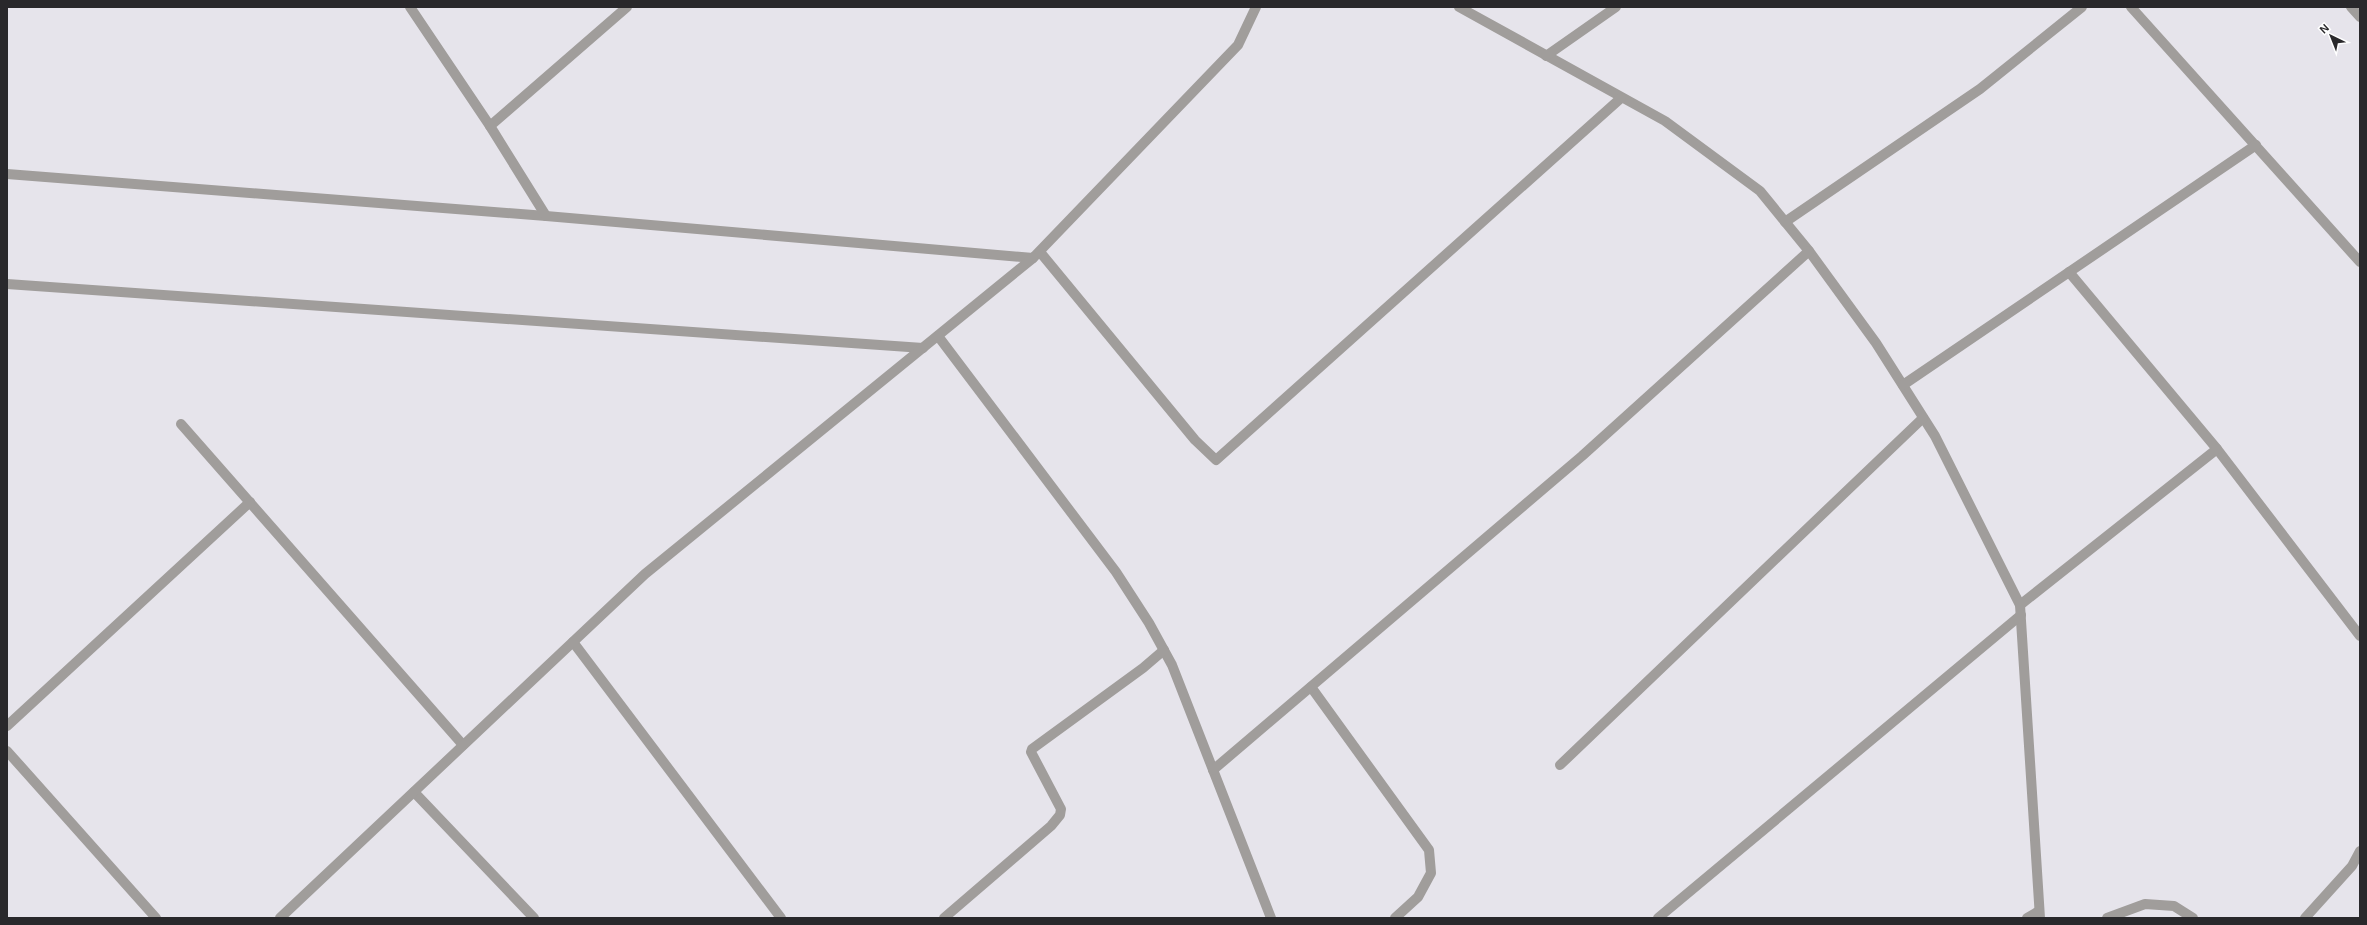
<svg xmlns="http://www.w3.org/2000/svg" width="2367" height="925" viewBox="0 0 2367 925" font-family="Helvetica,sans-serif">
<rect width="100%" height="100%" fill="#e6e4eb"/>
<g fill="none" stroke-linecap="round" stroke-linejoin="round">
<g stroke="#a09d9b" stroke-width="10">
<path d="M410 7 490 126"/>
<path d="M1459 7 1665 121 1760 191 1809 251 1876 343 1935 436 2020 605 2040 918"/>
<path d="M2131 7 2360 262"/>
<path d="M2351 7 2360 17"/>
<path d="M1546 56 1616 7"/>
<path d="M7 174 546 216 1033 258 1238 45 1256 7"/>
<path d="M546 216 490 126 627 7"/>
<path d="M1785 222 1980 89 2082 7"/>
<path d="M1040 252 1195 440 1216 460 1621 98"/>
<path d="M2069 272 2217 449 2360 636"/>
<path d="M7 284 923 348"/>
<path d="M938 336 1116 572 1149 623 1172 665 1271 918"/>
<path d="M1903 385 2256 145"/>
<path d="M181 424 463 745"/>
<path d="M2020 605 2217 449"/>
<path d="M573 642 781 918"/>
<path d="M1311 687 1429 850 1431 873 1418 897 1395 918"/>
<path d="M7 726 250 502"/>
<path d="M7 751 156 918"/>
<path d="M1560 765 1923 418"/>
<path d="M1213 770 1582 456 1809 251"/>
<path d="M414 792 534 918"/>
<path d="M280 918 645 574 1033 258"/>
<path d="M944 918 1051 826 1060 815 1061 809 1031 752 1032 749 1143 668 1164 650"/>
<path d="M1658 918 2021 615"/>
<path d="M2027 918 2039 911"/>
<path d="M2107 918 2145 904 2174 906 2193 918"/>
<path d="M2305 918 2352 866 2360 851"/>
</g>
</g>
<rect width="2367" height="925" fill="none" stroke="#29282b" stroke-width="16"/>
<g transform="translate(2331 36) rotate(317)" stroke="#ffffff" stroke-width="3" paint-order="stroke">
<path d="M0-3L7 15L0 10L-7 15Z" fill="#29282b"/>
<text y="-6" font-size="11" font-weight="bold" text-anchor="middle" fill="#29282b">N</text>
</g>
</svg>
